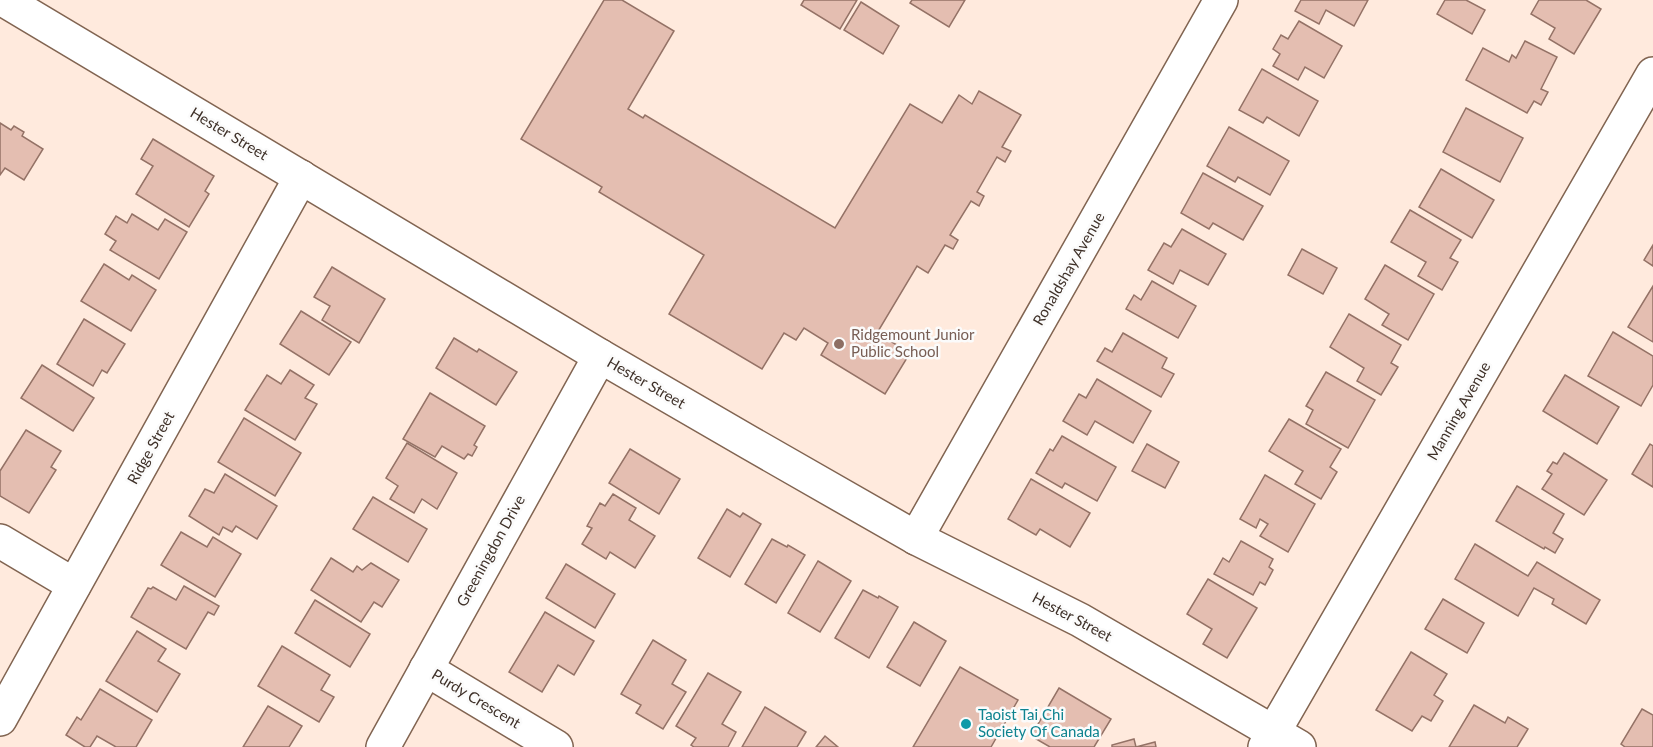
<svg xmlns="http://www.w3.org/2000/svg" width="1653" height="747" viewBox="0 0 1653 747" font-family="Lato,sans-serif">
<rect width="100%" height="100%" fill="#ffeadd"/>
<g fill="#e4beb1" stroke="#947266" stroke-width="1.5">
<path d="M604 0H622L674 31 628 109 643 118 645 115 835 228 910 104 942 123 959 95 972 104 979 91 1021 115 1002 147 1011 151 1005 162 997 157 977 192 984 196 979 206 971 201 950 235 958 240 953 249 945 245 928 273 917 266 877 333 910 353 885 394 821 355 828 343 804 328 796 340 784 333 762 369 669 314 704 255 599 192 602 187 521 139Z"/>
<path d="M804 0H857L840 29 801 5Z"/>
<path d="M912 0H965L949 27 910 3Z"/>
<path d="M1301 0H1368L1354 26 1326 10 1319 24 1295 11Z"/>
<path d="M1445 0H1466L1485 10 1472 34 1437 14Z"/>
<path d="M1539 0H1586L1601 9 1574 54 1549 39 1555 28 1531 14Z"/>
<path d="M861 2 899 26 883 54 844 30Z"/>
<path d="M1299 21 1342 46 1324 78 1305 67 1298 80 1273 66 1280 54 1273 49 1281 35 1288 39Z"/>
<path d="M1525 41 1557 57 1541 89 1548 92 1541 105 1534 101 1527 113 1466 80 1483 48 1509 62 1512 55 1516 58Z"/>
<path d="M1262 69 1318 101 1299 136 1267 117 1263 123 1239 110Z"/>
<path d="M1466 108 1523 138 1500 182 1443 152Z"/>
<path d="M0 123 11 130 14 126 24 132 22 136 43 149 24 180 5 168 0 175Z"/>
<path d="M1229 127 1289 161 1270 195 1238 177 1235 182 1207 166Z"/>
<path d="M153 139 214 176 205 191 209 194 189 227 136 194 153 166 141 159Z"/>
<path d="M1441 169 1494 200 1472 238 1419 207Z"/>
<path d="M1203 173 1263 206 1243 240 1213 223 1209 229 1181 213Z"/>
<path d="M1410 210 1461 240 1450 258 1458 262 1442 290 1418 276 1426 262 1391 242Z"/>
<path d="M132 214 158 230 165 219 187 232 159 279 110 250 116 241 105 234 116 216 127 223Z"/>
<path d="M1182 229 1226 254 1208 285 1180 270 1173 284 1148 270 1164 243 1171 247Z"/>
<path d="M1653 245V266L1644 260Z"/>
<path d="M1302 249 1337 268 1323 294 1288 275Z"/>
<path d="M104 264 129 280 132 275 156 290 131 331 81 301Z"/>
<path d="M1385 265 1434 294 1408 340 1382 325 1389 314 1365 299Z"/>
<path d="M332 267 385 299 359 343 322 320 330 306 314 297Z"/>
<path d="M1152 281 1196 306 1178 338 1126 309 1134 295 1141 300Z"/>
<path d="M1653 286V342L1628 327Z"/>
<path d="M301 311 351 342 329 375 280 344Z"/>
<path d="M1349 314 1401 345 1391 363 1398 367 1381 395 1357 381 1364 368 1330 347Z"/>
<path d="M84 319 125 344 107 373 102 370 93 386 57 364Z"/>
<path d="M1613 332 1653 356V385L1641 406 1588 376Z"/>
<path d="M1123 333 1167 358 1162 368 1174 374 1161 397 1097 361 1105 348 1112 352Z"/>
<path d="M454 338 477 352 479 349 517 372 496 405 436 368Z"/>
<path d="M42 365 94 398 73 431 21 398Z"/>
<path d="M290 370 314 385 305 398 317 404 295 440 245 410 267 375 281 384Z"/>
<path d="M1326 372 1375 400 1348 448 1306 424 1313 410 1306 406Z"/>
<path d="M1565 375 1619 407 1597 444 1543 411Z"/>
<path d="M1097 379 1151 411 1133 443 1095 421 1087 435 1063 421 1079 394 1086 398Z"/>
<path d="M430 393 485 426 474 445 477 447 472 456 468 454 464 459 442 446 435 457 403 439Z"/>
<path d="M244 418 301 453 275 496 218 462Z"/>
<path d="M1289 419 1341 449 1330 467 1337 472 1321 499 1295 484 1303 471 1269 451Z"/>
<path d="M26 430 61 451 51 467 56 470 29 513 0 496V471Z"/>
<path d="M1062 436 1116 467 1097 501 1065 483 1062 488 1036 473 1050 449 1053 451Z"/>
<path d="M407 443 457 473 437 509 422 499 414 513 390 499 398 486 386 478Z"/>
<path d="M1147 444 1179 462 1165 488 1132 471Z"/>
<path d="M1650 444 1653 446V487L1632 474Z"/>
<path d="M630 449 680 479 659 514 609 483Z"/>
<path d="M1564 453 1607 480 1584 515 1542 489 1552 474 1547 471 1553 462 1557 464Z"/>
<path d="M225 474 277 506 257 539 236 526 232 532 223 527 219 535 189 516 205 489 214 493Z"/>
<path d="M1265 475 1315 504 1288 552 1260 536 1268 524 1260 519 1256 528 1240 519Z"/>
<path d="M1031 479 1090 513 1070 547 1040 529 1036 535 1008 519Z"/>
<path d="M1517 486 1564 514 1553 533 1563 539 1555 553 1545 547 1544 549 1496 521Z"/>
<path d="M613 494 636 508 629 520 655 536 635 568 610 552 606 559 582 544 592 528 587 526 600 503 605 506Z"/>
<path d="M373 497 427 529 408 562 353 529Z"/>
<path d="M727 509 740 517 743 513 761 524 730 577 698 558Z"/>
<path d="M181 532 207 547 213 537 241 554 215 597 161 565Z"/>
<path d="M772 539 787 547 788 545 805 555 776 603 745 584Z"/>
<path d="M1241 541 1273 559 1269 567 1273 570 1265 585 1260 582 1253 595 1214 574 1223 558 1229 562Z"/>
<path d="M1475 544 1528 576 1537 562 1600 600 1586 624 1552 604 1554 599 1534 588 1518 616 1455 579Z"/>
<path d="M331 558 353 572 357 566 362 570 371 563 399 580 382 607 374 602 361 622 311 590Z"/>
<path d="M818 561 851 581 820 632 788 613Z"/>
<path d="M566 564 615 594 595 628 546 598Z"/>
<path d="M1208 579 1257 608 1227 658 1203 644 1212 629 1187 614Z"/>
<path d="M184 586 219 606 214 615 208 612 186 649 131 617 148 588 151 589 153 587 176 600Z"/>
<path d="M863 590 878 598 879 596 898 607 869 658 835 638Z"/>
<path d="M1443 599 1484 623 1467 653 1425 629Z"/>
<path d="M315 600 370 634 350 667 295 633Z"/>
<path d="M545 612 594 641 574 675 558 665 542 692 509 672Z"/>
<path d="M914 622 946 641 920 686 887 667Z"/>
<path d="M137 631 166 649 158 661 180 674 157 712 106 681Z"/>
<path d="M653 640 686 660 672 684 686 692 663 729 636 713 641 705 621 694Z"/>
<path d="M282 646 330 675 321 690 334 697 319 722 258 686Z"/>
<path d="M1411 652 1447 674 1434 695 1443 701 1431 721 1422 716 1412 731 1376 710Z"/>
<path d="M960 667 1018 700 991 747H913Z"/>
<path d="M708 673 741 692 722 724 736 732 728 747H694L691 745 696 738 676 726Z"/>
<path d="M1059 688 1111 719 1094 747H1050L1031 736Z"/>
<path d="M100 689 152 720 136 747H116L97 736 90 747H85L66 735 77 717 81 720Z"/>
<path d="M1474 705 1505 723 1508 717 1528 729 1517 747H1449Z"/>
<path d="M268 706 302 726 289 747H243Z"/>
<path d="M765 707 806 732 797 747H742Z"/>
<path d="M1642 709 1653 715V747H1625L1621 744Z"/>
<path d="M825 736 838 747H816Z"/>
<path d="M1134 739 1136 747 1155 742 1156 747H1112V745Z"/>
</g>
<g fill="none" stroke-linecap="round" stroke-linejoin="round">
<defs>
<g id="minor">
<path d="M4 0 600 356 750 443 916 538 1080 620 1299 747"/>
<path d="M916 538 1221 0"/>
<path d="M0 541 74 585"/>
<path d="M426 669 556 747"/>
<path d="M0 719 301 177"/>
<path d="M383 747 600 356"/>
<path d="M1265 747 1653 74"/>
</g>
</defs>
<use href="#minor" stroke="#816451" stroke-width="36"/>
<use href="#minor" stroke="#fff" stroke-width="33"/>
</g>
<circle fill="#8d6e63" stroke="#fbfbfb" stroke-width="2" cx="839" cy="344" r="6"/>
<circle fill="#0f9aa8" stroke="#fbfbfb" stroke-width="2" cx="966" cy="724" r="6"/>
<g text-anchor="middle" stroke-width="5" stroke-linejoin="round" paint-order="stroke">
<g font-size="15" fill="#3e3028" stroke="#fbfbfb">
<text transform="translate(229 134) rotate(31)" y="5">Hester Street</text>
<text transform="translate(1069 269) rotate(-60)" y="5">Ronaldshay Avenue</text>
<text transform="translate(646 383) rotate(30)" y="5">Hester Street</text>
<text transform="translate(1459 411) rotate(-60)" y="5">Manning Avenue</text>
<text transform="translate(151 448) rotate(-61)" y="5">Ridge Street</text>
<text transform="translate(491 551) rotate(-61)" y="5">Greeningdon Drive</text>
<text transform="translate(1072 617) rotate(28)" y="5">Hester Street</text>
<text transform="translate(476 699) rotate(31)" y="5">Purdy Crescent</text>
</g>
<g font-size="15" fill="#785e54" stroke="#fbfbfb" text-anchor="start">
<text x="851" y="340">Ridgemount Junior<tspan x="851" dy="17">Public School</tspan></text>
</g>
<g font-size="15" fill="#0d838f" stroke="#fbfbfb" text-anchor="start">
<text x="978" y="720">Taoist Tai Chi<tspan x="978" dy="17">Society Of Canada</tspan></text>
</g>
</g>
</svg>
